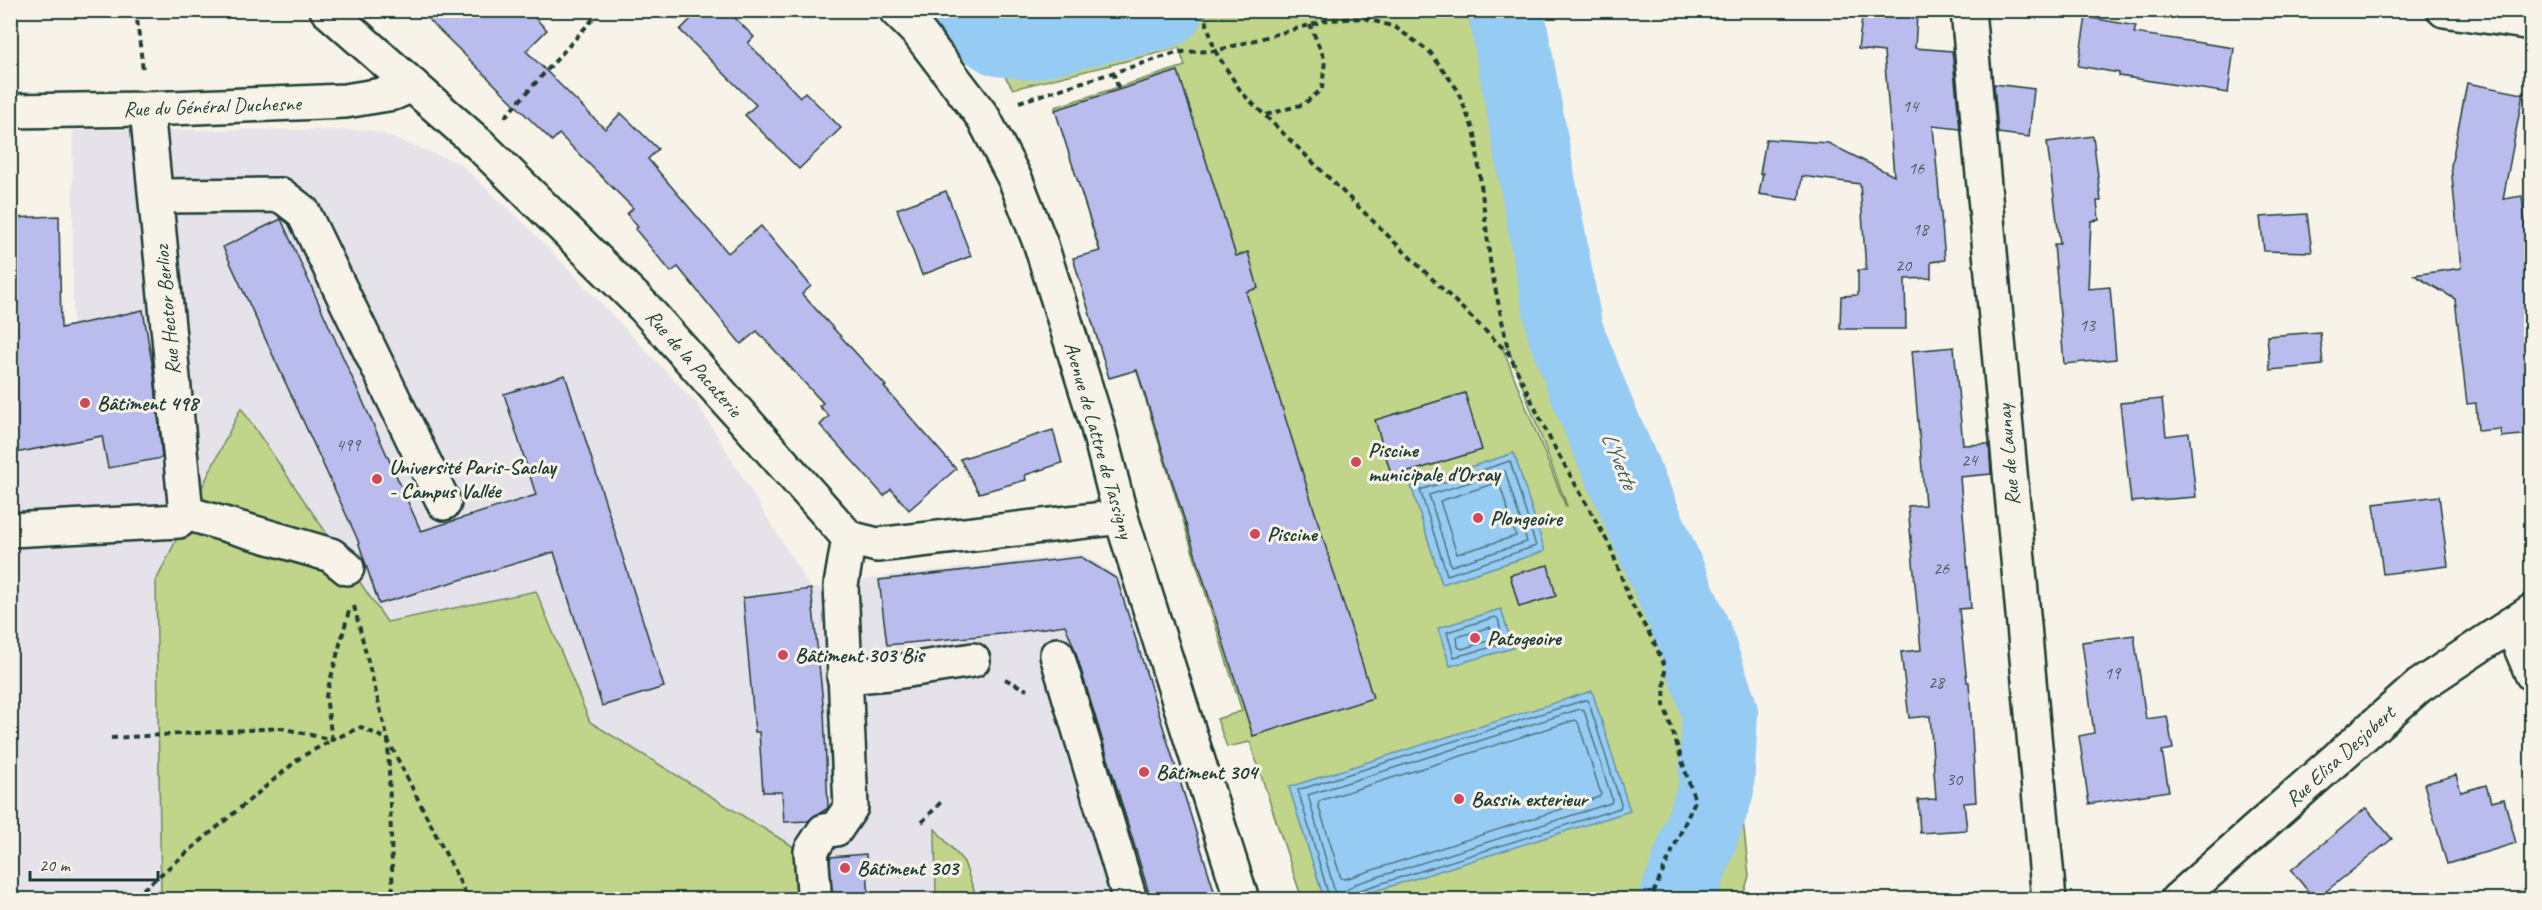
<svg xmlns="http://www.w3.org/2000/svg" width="2542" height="910" viewBox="0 0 2542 910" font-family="Caveat,sans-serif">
<rect width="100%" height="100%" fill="#f7f3e8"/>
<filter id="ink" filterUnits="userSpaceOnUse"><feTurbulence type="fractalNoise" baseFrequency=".0167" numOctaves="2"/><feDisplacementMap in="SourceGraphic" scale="12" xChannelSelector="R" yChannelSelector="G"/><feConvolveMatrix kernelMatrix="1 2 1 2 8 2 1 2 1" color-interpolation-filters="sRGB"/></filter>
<g filter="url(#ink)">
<path fill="#e5e2ea" d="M73 130H371L459 163 528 227 698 405 811 589 880 577 1083 554 1119 577 1218 899H11L10 326 73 325Z"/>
<g fill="#c0d48a" stroke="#70885f" stroke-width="1.5" fill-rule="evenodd">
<path d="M963 11H1527L1528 81 1581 321 1678 548 1731 710 1749 876 1742 899H1302L1250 742 1227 747 1217 719 1242 711 1055 107 1185 66 1179 48 1013 89ZM1508 348 1567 506 1566 507 1503 349Z"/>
<path d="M241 408 387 622 536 591 590 722 797 849 800 899H161L156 581Z"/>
<path d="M935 829 964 862 977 899H936Z"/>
</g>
<g fill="#96cbf3" stroke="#6692a7" stroke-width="1.5">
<path d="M1514 453 1545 551 1442 584 1411 486Z"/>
<path d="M1501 609 1513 648 1450 666 1438 628Z"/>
<path d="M1592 691 1630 811 1350 899H1324L1289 787Z"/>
</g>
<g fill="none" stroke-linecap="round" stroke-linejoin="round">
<g stroke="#4f7680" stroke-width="1.5">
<path d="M1510 461 1536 546 1447 575 1420 490Z"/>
<path d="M1505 471 1527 542 1451 566 1429 495Z"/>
<path d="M1499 482 1516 536 1457 554 1440 501Z"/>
<path d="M1495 617 1498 619 1504 644 1454 657 1447 632Z"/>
<path d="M1490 627 1495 636 1494 639 1462 649 1458 647 1457 637Z"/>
<path d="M1575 720 1578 722 1601 794 1599 797 1345 879 1341 878 1318 804 1319 801Z"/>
<path d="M1330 900 1298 790 1585 700H1588L1621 804 1620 808 1357 891 1353 894V900"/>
<path d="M1337 900 1308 795 1580 709 1584 710 1612 799 1611 803 1355 884 1347 890 1345 900"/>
</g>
<g stroke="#96cbf3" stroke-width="76">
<path d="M963 10 966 16 999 38 1029 42 1165 10"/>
<path d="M1506 10 1565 331 1596 411 1694 636 1720 712 1716 790 1677 900"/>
</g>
</g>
<g fill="#babcee" stroke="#1f3d34" stroke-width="1.5">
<path d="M419 10H527L547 30 526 51 605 129 621 113 658 149 648 159 728 253 761 226 811 286 802 294 886 386 884 387 956 469 909 510 891 489 884 496 820 425 829 416 819 406 823 403 757 331 741 344 678 267 671 272 635 229 638 227 627 214 633 208 559 134 552 141Z"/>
<path d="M700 10H727L754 37 748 43 800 97 805 92 841 128 799 169 745 115 756 105 680 30Z"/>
<path d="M1863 10 1917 15 1915 48 1952 51 1960 129 1933 126 1945 260 1931 262V278L1905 279 1906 329H1840L1841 296 1858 295V270H1866L1860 184 1802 176 1799 200 1759 194 1763 173 1760 174 1766 139 1828 143 1894 176 1884 52 1858 49Z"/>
<path d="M2086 17 2136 26 2134 33 2234 48 2228 93 2119 76V73L2078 66Z"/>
<path d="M1178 71 1236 256 1248 252 1258 288 1246 292 1373 698 1253 736 1137 370 1109 378 1073 258 1100 251 1055 110Z"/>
<path d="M2467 83 2523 94 2503 199 2522 196 2532 288V434L2501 437 2500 429 2478 431 2476 403 2467 404 2455 299 2414 275 2461 268 2451 166Z"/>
<path d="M1994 84 2034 89 2029 137 1998 133Z"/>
<path d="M2093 136 2101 201H2097L2099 220 2091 221 2088 289 2110 287 2116 359 2064 364 2054 244H2060L2047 142Z"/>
<path d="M946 191 971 256 922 275 897 209Z"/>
<path d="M2307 214 2312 252 2264 251 2260 217Z"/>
<path d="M59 216 61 328 143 310 154 374 162 458 108 468 102 436 10 454V218Z"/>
<path d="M281 219 421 531 536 495 504 394 565 375 664 687 602 706 554 552 379 604 357 538 223 247Z"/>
<path d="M2320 332 2323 365 2270 370 2267 336Z"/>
<path d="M1954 347 1963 445 1989 444 1991 474 1960 477 1971 608 1959 609 1967 682H1969L1976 802 1964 803 1967 830 1920 833 1918 800 1936 799 1930 716 1909 718 1901 652 1921 650 1908 506 1925 505 1912 351Z"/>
<path d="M1465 393 1482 450 1392 477 1375 420Z"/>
<path d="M2162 399 2166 436 2189 433 2196 497 2131 502 2120 403Z"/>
<path d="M1053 430 1062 463 1025 475 1026 480 979 493 960 459Z"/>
<path d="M2439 496 2448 566 2383 574 2374 504Z"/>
<path d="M1081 557 1117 579 1217 900H1151L1075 650 1065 625 1011 633 887 645 879 580Z"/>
<path d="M1548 565 1556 596 1519 607 1510 575Z"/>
<path d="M811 589 824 712 828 808 808 821 784 822 782 792H763L759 732H755L743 598Z"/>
<path d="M2134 635 2146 719 2167 716 2173 749 2162 751 2169 791 2089 804 2079 736 2094 733 2082 642Z"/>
<path d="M2456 775 2461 792 2486 785 2491 802 2504 799 2516 843 2447 864 2424 784Z"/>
<path d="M2366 808 2392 839 2315 900 2291 870Z"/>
<path d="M866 854 869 900H831L830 857Z"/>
</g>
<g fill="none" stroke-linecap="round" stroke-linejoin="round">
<defs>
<g id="minor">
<path d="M327 10 480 145 644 307 849 538 877 545 1121 517"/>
<path d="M896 10 919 33 983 117 1016 181 1041 245 1097 424 1121 517 1242 900"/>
<path d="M1968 10 2049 900"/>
<path d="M2444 10 2532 23"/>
<path d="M10 111 147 109 345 101 394 93 412 85"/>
<path d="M157 196 281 195 303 212 444 503"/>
<path d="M186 513 331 555 347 568"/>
<path d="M10 530 179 521 186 513 147 109"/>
<path d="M2511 624 2532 674"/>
<path d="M1057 655 1130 900"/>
<path d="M844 677 889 673 973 660"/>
<path d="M812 900 814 891 811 851 824 831 836 829 851 807 841 585 849 538"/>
<path d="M2177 900 2419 686 2532 611"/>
</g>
</defs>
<use href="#minor" stroke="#1f3d34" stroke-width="38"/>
<g stroke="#1f3d34" stroke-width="4" stroke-dasharray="6 4.5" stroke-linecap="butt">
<path d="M136 10 143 71"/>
<path d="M1203 10 1215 51 1242 93 1508 353"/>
<path d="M1113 72 1119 90"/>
<path d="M1019 102 1179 52 1215 51 1328 20 1364 18 1395 27 1430 52 1457 89 1475 134 1491 268 1509 354 1551 441 1610 546 1631 603 1653 640 1665 667 1664 705 1695 801 1650 900"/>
<path d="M1266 115 1304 104 1322 89 1325 60 1310 25"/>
<path d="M505 117 601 10"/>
<path d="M354 606 388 740 469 900"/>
<path d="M1005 679 1027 690"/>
<path d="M111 738 281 728 332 740 361 727 388 740 393 900"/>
<path d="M922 822 943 800"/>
<path d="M125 900 141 891 301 757 332 740 326 696 350 607"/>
</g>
<use href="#minor" stroke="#f7f3e8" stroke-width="33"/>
</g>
</g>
<g fill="#d1495b" stroke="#f7f3e8" stroke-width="2">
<circle cx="85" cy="403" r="6"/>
<circle cx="1356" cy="462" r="6"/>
<circle cx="377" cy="479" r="6"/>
<circle cx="1478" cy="518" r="6"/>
<circle cx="1255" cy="534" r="6"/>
<circle cx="1475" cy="638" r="6"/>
<circle cx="783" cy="655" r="6"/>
<circle cx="1144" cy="772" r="6"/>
<circle cx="1459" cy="799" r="6"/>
<circle cx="845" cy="868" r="6"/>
</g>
<g text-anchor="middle" stroke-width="6" stroke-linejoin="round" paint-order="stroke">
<g font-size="18" fill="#465d62">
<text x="1910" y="112">14</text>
<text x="1916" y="174">16</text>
<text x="1920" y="235">18</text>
<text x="1903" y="271">20</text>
<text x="2087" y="331">13</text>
<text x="348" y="451">499</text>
<text x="1969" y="466">24</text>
<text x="1941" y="574">26</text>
<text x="2112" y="679">19</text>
<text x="1936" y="688">28</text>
<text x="1954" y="785">30</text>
</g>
<g font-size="21" fill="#1f3d34" stroke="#f7f3e8">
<text transform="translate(212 106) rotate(-2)" y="7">Rue du Général Duchesne</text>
<text transform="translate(167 310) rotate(-95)" y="7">Rue Hector Berlioz</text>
<text transform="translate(694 363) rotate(49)" y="7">Rue de la Pacaterie</text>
<text transform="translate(1099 440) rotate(74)" y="7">Avenue de Lattre de Tassigny</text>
<text transform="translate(2008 455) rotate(-95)" y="7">Rue de Launay</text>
<text transform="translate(2340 756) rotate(-42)" y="7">Rue Elisa Desjobert</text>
</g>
<g font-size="21" font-weight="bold" fill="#1f3d34" stroke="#f7f3e8" text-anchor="start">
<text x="97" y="410">Bâtiment 498</text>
<text x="1368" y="457">Piscine<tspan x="1368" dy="24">municipale d'Orsay</tspan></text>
<text x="389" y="474">Université Paris-Saclay<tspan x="389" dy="24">- Campus Vallée</tspan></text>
<text x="1490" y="525">Plongeoire</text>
<text x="1267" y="541">Piscine</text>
<text x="1487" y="645">Patogeoire</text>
<text x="795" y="662">Bâtiment 303 Bis</text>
<text x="1156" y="779">Bâtiment 304</text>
<text x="1471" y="806">Bassin exterieur</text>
<text x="857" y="875">Bâtiment 303</text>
</g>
<g font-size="22" font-style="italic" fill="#37595a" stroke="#f7f3e8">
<text transform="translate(1620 460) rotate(67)" y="8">L'Yvette</text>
</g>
</g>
<rect width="2542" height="910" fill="none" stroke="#f7f3e8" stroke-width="36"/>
<rect x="18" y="18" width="2506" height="874" fill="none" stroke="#1f3d34" stroke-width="2" filter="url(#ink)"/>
<path d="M30 871v9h128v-9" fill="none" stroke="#1f3d34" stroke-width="3"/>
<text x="39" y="871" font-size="18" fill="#1f3d34" stroke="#f7f3e8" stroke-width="4.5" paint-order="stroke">20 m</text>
</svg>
